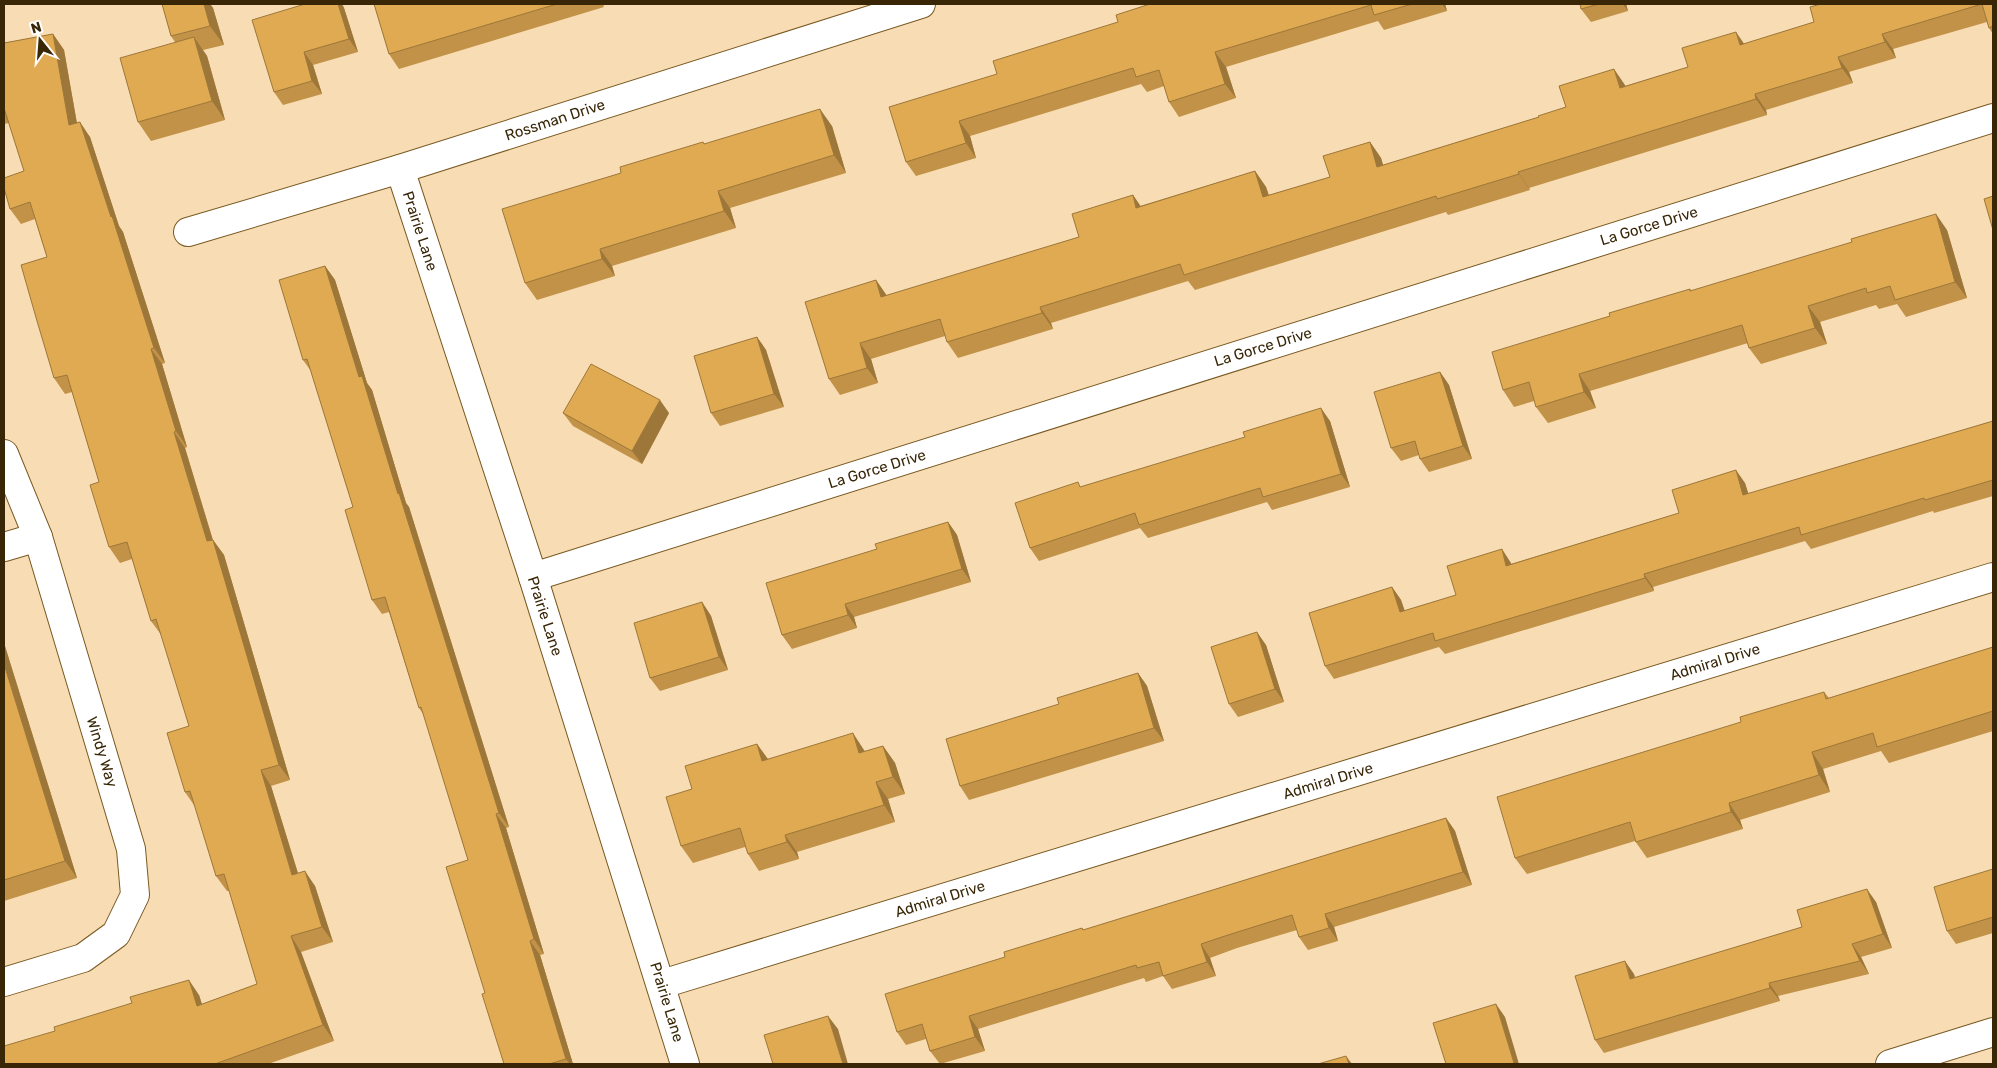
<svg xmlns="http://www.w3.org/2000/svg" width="1997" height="1068" viewBox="0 0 1997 1068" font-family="Rubik,sans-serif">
<rect width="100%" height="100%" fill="#f8dcb3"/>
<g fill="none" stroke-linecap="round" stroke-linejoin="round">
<defs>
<g id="minor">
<path d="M400 169 533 577 685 1064"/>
<path d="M188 232 400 169 921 4"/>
<path d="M4 454 38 537 131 849 135 895 116 934 83 958 4 982"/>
<path d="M4 547 38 537"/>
<path d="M533 577 1993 118"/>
<path d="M662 984 1993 577"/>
<path d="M1890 1064 1993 1032"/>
</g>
</defs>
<use href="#minor" stroke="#795922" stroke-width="30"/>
<use href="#minor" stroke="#fff" stroke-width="28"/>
</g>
<g fill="#c19247">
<path d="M162 4H210L213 8 224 45 203 50 207 56 225 120 151 141 138 122 175 42 171 36Z"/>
<path d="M305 4H342L344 8 358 52 313 65 322 94 283 105 274 92Z"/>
<path d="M374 4H603L604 7 399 69 389 54Z"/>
<path d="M1150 4H1445L1447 11 1384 30 1378 21 1226 67 1236 98 1179 117 1169 102 1164 86 1147 92 1141 84 970 136 976 158 916 176 906 162 997 74 1118 22Z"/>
<path d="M1580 4H1626L1628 11 1591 22 1581 9Z"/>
<path d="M1993 4V34L1989 28 1987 22 1893 49 1896 58 1849 72 1853 83 1766 110 1767 115 1529 188 1530 190 1448 215 1446 212 1195 290 1188 281 1051 323 1053 329 958 358 947 342 945 336 871 359 878 383 840 395 829 379 876 280 887 296 1079 237 1133 195 1140 206 1255 171 1266 187 1269 195 1330 177 1370 142 1381 158 1383 165 1539 117 1625 85V86L1688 67 1744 44 1814 22 1810 7Z"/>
<path d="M53 34 64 50 77 123 90 137 119 226 123 232 165 363 162 364 187 447 185 448 213 540 224 555 290 780 271 786 298 873 315 886 333 942 301 952 334 1041 268 1064H4L199 995 202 1004 257 984 229 891H227L216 876 196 808 185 792 189 726 162 636 151 621 132 559 120 563 109 547 99 482 72 392 65 394 54 378 47 257 35 219 21 224 10 209 24 171 9 123 4 124V43Z"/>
<path d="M832 126 846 173 730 208 736 228 612 266 615 276 537 300 525 283 621 173 703 142 704 144Z"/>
<path d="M1947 230 1967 298 1906 317 1897 304 1879 309 1876 305 1820 322 1827 344 1761 364 1749 348 1748 343 1590 391 1596 408 1548 423 1536 407 1534 401 1514 407 1503 390 1610 316 1690 289 1691 291Z"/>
<path d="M325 266 335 280 367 383 372 390 406 503 409 507 509 827 506 828 544 954 540 955 573 1064H504L485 993 468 860 424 715 419 708 389 612 382 614 372 600 353 507 311 371 303 360Z"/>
<path d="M757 337 766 350 784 407 720 426 711 413Z"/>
<path d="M1440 372 1449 385 1472 459 1429 472 1420 459 1419 455 1401 461 1391 448Z"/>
<path d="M563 413H669L642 464 573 426Z"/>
<path d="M1330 421 1350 487 1272 510 1267 502 1148 538 1140 528 1039 561 1030 548 1081 487Z"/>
<path d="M1993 421V496L1934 513 1933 511 1811 549 1805 541 1653 587 1654 591 1445 654 1439 647 1334 679 1325 666 1392 587 1401 600 1405 611 1456 595 1511 563V564L1679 513 1745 483 1748 494Z"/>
<path d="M948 522 957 535 971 582 854 617 857 628 792 649 782 635 877 549Z"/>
<path d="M702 602 711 616 728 670 660 691 650 678Z"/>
<path d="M4 643 77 878 4 901Z"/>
<path d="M1266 645 1284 702 1238 717 1229 704Z"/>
<path d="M1993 647V731L1889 763 1881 751 1823 769 1830 792 1740 820 1743 829 1647 858 1635 841 1527 874 1515 858 1824 692 1829 698Z"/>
<path d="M1138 673 1147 686 1164 741 969 800 960 786 1059 704Z"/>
<path d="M757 744 768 759 864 750 865 752 883 746 895 763 905 794 888 799 895 822 797 852 799 859 759 871 748 854 745 847 693 863 681 846 692 789Z"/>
<path d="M1446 818 1455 831 1472 885 1334 927 1338 941 1308 950 1299 937 1297 930 1237 948 1210 958 1216 976 1172 989 1163 976 1146 982 1144 978 978 1029 985 1051 940 1064 930 1051 926 1039 906 1045 897 1032 1005 957 1082 928 1084 930Z"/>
<path d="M1993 869V933L1956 944 1947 931Z"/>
<path d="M1876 902 1892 948 1861 957 1869 974 1778 996 1780 1001 1604 1053 1595 1040 1634 974 1635 978 1802 927Z"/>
</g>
<g fill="#9d7739">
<path d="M204 4H210L213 8 224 45 210 26Z"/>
<path d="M338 4H342L344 8 358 52 349 39Z"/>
<path d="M1442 4H1445L1447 11Z"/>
<path d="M1623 4H1626L1628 11Z"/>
<path d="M1736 32 1747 48 1740 45Z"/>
<path d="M53 34 64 50 80 141 69 125Z"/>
<path d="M1882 34 1893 49 1896 58 1885 42Z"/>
<path d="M194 37 207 56 225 120 212 101Z"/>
<path d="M304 52 313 65 322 94 312 81Z"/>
<path d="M1215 52 1226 67 1236 98 1225 84Z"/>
<path d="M1838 57 1849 72 1853 83 1842 68Z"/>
<path d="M1614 69 1625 85 1631 104 1620 88Z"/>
<path d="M1755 94 1766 110 1767 115 1756 99Z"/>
<path d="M820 109 832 126 846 173 834 155Z"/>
<path d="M959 121 970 136 976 158 966 143Z"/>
<path d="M80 122 90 137 119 226 123 232 165 363 154 348Z"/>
<path d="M1370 142 1381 158 1388 182 1377 167Z"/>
<path d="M1255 171 1266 187 1274 213 1263 197Z"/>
<path d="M1518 172 1529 188 1530 190 1519 174Z"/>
<path d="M718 191 730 208 736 228 724 211Z"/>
<path d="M1133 195 1144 211 1136 208Z"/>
<path d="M1936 214 1947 230 1967 298 1955 282Z"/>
<path d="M600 249 612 266 615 276 602 259Z"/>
<path d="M325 266 335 280 367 383 372 390 406 503 409 507 509 827 499 813 359 377Z"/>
<path d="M876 280 887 296 881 297Z"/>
<path d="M1808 306 1820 322 1827 344 1815 328Z"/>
<path d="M1040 307 1051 323 1053 329 1042 313Z"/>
<path d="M757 337 766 350 784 407 774 394Z"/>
<path d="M860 343 871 359 878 383 867 368Z"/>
<path d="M151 349 162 364 187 447 176 431Z"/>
<path d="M1440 372 1449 385 1472 459 1463 446Z"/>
<path d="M1579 374 1590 391 1596 408 1584 392Z"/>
<path d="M660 400 669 413 642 464 632 451Z"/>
<path d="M1321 408 1330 421 1350 487 1341 474Z"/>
<path d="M174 432 185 448 213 541V540L224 555 290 780 279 765 207 541Z"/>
<path d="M1736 470 1745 483 1753 508 1743 495Z"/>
<path d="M948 522 957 535 971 582 962 569Z"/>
<path d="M1502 549 1511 563 1516 579 1506 566Z"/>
<path d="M1644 574 1653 587 1654 591 1645 578Z"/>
<path d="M1392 587 1401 600 1409 625 1400 612Z"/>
<path d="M702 602 711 616 728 670 719 657Z"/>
<path d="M845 604 854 617 857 628 848 615Z"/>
<path d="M1257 632 1266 645 1284 702 1275 689Z"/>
<path d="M4 643 77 878 65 861 4 664Z"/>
<path d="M1138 673 1147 686 1164 741 1154 728Z"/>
<path d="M853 733 864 750 871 770 859 753Z"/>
<path d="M757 744 769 761H762Z"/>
<path d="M883 746 895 763 905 794 893 777Z"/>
<path d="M1812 752 1823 769 1830 792 1819 775Z"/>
<path d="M261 770 271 786 303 890 292 875Z"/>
<path d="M876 782 888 799 895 822 884 805Z"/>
<path d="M1729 803 1740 820 1743 829 1731 812Z"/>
<path d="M496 814 506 828 544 954 534 939Z"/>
<path d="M1446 818 1455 831 1472 885 1463 872Z"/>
<path d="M785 835 797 852 799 859 787 842Z"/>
<path d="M305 871 315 886 333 942 322 927Z"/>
<path d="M1867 889 1876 902 1892 948 1883 934Z"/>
<path d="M1325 914 1334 927 1338 941 1329 928Z"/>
<path d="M291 936 301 952 334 1041 323 1025Z"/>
<path d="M530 941 540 955 573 1064H570L566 1059Z"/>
<path d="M1201 944 1210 958 1216 976 1207 962Z"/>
<path d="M1852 944 1861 957 1869 974 1860 961Z"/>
<path d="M1625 961 1634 974 1639 993 1630 979Z"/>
<path d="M189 980 199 995 207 1021 197 1006Z"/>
<path d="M1769 983 1778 996 1780 1001 1770 988Z"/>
<path d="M1496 1004 1505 1017 1519 1064H1515L1514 1063Z"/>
<path d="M828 1016 838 1029 848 1064H843Z"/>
<path d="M969 1016 978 1029 985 1051 975 1037Z"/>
<path d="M1346 1056 1352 1064H1349Z"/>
</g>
<g fill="#e0aa52" stroke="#9d7739">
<path d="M162 4H204L210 26 171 36Z"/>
<path d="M305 4H338L349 39 304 52 312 81 274 92 252 20Z"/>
<path d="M374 4H557L389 54Z"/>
<path d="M1150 4H1412L1374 15 1371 5 1215 52 1225 84 1169 102 1159 70 1136 77 1133 68 959 121 966 143 906 162 889 107 997 74 993 61 1118 22 1116 15Z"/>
<path d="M1580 4H1599L1581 9Z"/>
<path d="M1821 4H1993V26L1989 28 1982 4 1882 34 1885 42 1838 57 1842 68 1755 94 1756 99 1518 172 1519 174 1437 199 1436 196 1184 275 1180 264 1040 307 1042 313 947 342 940 319 860 343 867 368 829 379 805 302 876 280 881 297 1079 237 1072 214 1133 195 1136 208 1255 171 1263 197 1330 177 1323 156 1370 142 1377 167 1539 117 1538 116 1566 107 1559 86 1614 69 1620 88 1688 67 1682 48 1736 32 1740 45 1814 22 1810 7Z"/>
<path d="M53 34 69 125 80 122 111 217 112 216 154 348 151 349 176 431 174 432 207 541 213 540 279 765 261 770 292 875 305 871 322 927 291 936 323 1025 215 1064H4V1046L55 1031 54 1027 132 1003 130 997 189 980 197 1006 257 984 224 874 216 876 190 791 185 792 167 733 189 726 156 619 151 621 127 542 109 547 90 485 99 482 67 375 54 378 37 321 21 265 47 257 30 202 10 209 4 188V178L24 171 4 108V43Z"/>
<path d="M194 37 212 101 138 122 120 58Z"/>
<path d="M820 109 834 155 718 191 724 211 600 249 602 259 525 283 502 209 621 173 620 167 703 142 704 144Z"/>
<path d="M1993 196V230L1984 199Z"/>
<path d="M1936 214 1955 282 1895 300 1890 286 1867 293 1866 288 1808 306 1815 328 1749 348 1742 325 1579 374 1584 392 1536 407 1529 382 1503 390 1492 352 1610 316 1609 313 1690 289V291L1852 242 1851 239Z"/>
<path d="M325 266 359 377 362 376 398 494 399 493 499 813 496 814 534 939 530 941 566 1059 549 1064H504L482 994 485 993 446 867 468 860 421 707 419 708 385 597 372 600 345 510 353 507 307 359 303 360 279 280Z"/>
<path d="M757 337 774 394 711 413 694 356Z"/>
<path d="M591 364 660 400 632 451 563 413Z"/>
<path d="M1440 372 1463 446 1420 459 1415 441 1391 448 1374 392Z"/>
<path d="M1321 408 1341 474 1263 497 1260 488 1139 525 1135 513 1030 548 1015 503 1078 482 1080 487 1245 437 1243 432Z"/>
<path d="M1993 421V480L1925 500 1924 498 1801 535 1799 527 1644 574 1645 578 1435 641 1433 633 1325 666 1309 613 1392 587 1400 612 1456 595 1447 566 1502 549 1506 566 1679 513 1672 490 1736 470 1743 495Z"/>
<path d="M948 522 962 569 845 604 848 615 782 635 766 583 877 549 875 544Z"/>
<path d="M702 602 719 657 650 678 634 623Z"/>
<path d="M1257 632 1275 689 1229 704 1211 647Z"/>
<path d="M1993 647V711L1877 747 1873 733 1812 752 1819 775 1729 803 1731 812 1636 842 1630 822 1515 858 1497 797 1741 722 1740 717 1824 692 1826 699Z"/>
<path d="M4 664 65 861 4 880Z"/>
<path d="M1138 673 1154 728 960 786 946 739 1059 704 1057 698Z"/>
<path d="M853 733 859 753 883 746 893 777 876 782 884 805 785 835 787 842 748 854 740 828 681 846 666 797 692 789 685 766 757 744 762 761Z"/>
<path d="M1446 818 1463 872 1325 914 1329 928 1299 937 1292 915 1228 935 1201 944 1207 962 1163 976 1159 962 1137 968 1136 965 969 1016 975 1037 930 1051 922 1024 897 1032 885 994 1005 957 1004 952 1082 928 1083 930Z"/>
<path d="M1993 869V917L1947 931 1934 887Z"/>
<path d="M1867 889 1883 934 1852 944 1860 961 1769 983 1770 988 1595 1040 1575 976 1625 961 1630 979 1802 927 1797 910Z"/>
<path d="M1496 1004 1514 1063 1510 1064H1446L1433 1023Z"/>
<path d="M828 1016 843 1064H773L764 1035Z"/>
<path d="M1346 1056 1349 1064H1318Z"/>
</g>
<g text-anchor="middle" stroke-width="4" stroke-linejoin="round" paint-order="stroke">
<g font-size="15" fill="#382607" stroke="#fff">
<text transform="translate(555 120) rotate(-18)" y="5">Rossman Drive</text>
<text transform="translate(1649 226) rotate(-17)" y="5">La Gorce Drive</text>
<text transform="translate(420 231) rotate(72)" y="5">Prairie Lane</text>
<text transform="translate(1263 347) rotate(-17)" y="5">La Gorce Drive</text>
<text transform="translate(877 469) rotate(-17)" y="5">La Gorce Drive</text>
<text transform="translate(545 616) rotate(72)" y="5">Prairie Lane</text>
<text transform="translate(1715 662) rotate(-17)" y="5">Admiral Drive</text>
<text transform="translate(102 752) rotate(73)" y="5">Windy Way</text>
<text transform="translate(1328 781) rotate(-17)" y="5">Admiral Drive</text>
<text transform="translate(940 899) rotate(-17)" y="5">Admiral Drive</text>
<text transform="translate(667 1002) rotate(73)" y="5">Prairie Lane</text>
</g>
</g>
<rect width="1997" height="1068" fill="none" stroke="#382607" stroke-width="10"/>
<g transform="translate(40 40) rotate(343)" stroke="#ffffff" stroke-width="4" paint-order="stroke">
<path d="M0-4L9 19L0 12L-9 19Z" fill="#382607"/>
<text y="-8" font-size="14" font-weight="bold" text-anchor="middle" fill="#382607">N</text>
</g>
</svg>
